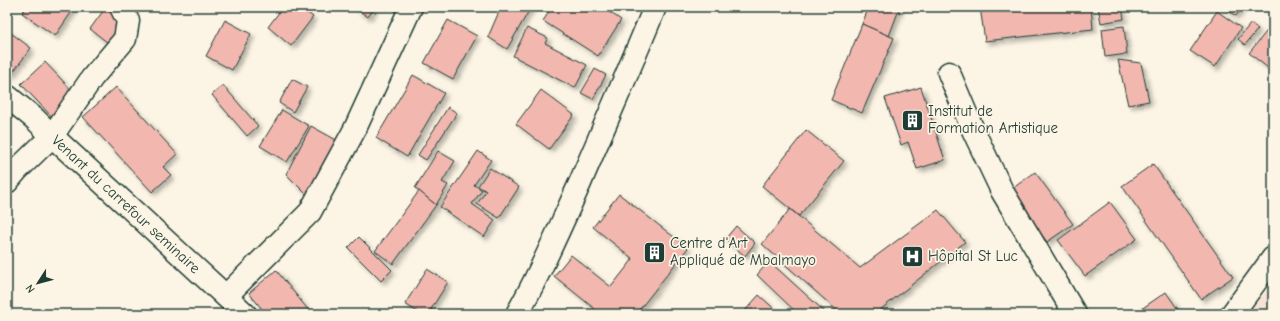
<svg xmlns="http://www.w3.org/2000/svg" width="1280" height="321" viewBox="0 0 1280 321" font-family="'Comic Neue',sans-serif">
<defs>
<filter id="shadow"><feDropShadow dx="3.5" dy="3.5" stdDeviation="2" flood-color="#0004"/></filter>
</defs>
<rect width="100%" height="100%" fill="#fcf5e5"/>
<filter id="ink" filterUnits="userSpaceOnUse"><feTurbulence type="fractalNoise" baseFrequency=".025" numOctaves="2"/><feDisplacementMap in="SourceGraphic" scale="8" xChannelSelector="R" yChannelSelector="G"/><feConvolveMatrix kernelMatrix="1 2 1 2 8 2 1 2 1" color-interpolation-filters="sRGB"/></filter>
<g filter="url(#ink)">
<path fill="#f9e2d5" d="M1273 283V314H1248Z"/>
<g fill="#f2b7af" stroke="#1f3d34" filter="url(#shadow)">
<path d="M26 7H75L55 36 22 13Z"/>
<path d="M106 7H112L122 22 112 46 90 29Z"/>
<path d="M283 7H300L313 17 291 46 268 27Z"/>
<path d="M354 7H375L368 17Z"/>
<path d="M501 7H531L507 49 488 37Z"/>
<path d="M552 7H602L621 20 598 56 543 21Z"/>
<path d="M869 7H900L889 36 862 24Z"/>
<path d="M980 7H1091L1093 29 985 41Z"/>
<path d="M1098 7H1122L1124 19 1101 23Z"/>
<path d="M1222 7H1242L1236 16Z"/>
<path d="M1217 11 1241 28 1215 67 1190 51Z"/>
<path d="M225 20 251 34 232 70 206 56Z"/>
<path d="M448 20 477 36 453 79 424 63Z"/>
<path d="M1251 23 1258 29 1245 45 1238 39Z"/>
<path d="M862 24 894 38 862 113 831 100Z"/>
<path d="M1124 26 1127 54 1105 57 1102 29Z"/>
<path d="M1270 27 1273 29V72L1249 53Z"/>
<path d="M527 28 548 38 545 43 587 65 575 88 513 56Z"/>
<path d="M7 30 31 48 10 76 7 73Z"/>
<path d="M1118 60 1141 63 1149 101 1128 105Z"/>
<path d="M45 62 77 96 53 118 21 84Z"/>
<path d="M595 69 606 75 593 99 581 93Z"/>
<path d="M413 75 444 93 407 157 376 138Z"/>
<path d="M292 79 307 87 293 112 279 103Z"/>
<path d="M223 85 258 126 247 136 212 95Z"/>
<path d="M116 87 177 154 163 167 171 175 152 192 83 117Z"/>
<path d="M921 87 945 160 917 169 908 142 901 145 885 98Z"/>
<path d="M541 90 574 115 549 149 516 124Z"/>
<path d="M448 107 457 113 426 160 418 155Z"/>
<path d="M282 110 309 126 287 162 260 146Z"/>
<path d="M311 126 338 141 308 196 286 174Z"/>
<path d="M806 130 844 161 799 216 762 186Z"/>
<path d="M438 151 455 161 442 182 448 185 436 205 415 188Z"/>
<path d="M478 151 491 160 474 185 482 190 472 204 495 220 484 237 440 207Z"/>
<path d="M1153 164 1233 277 1201 299 1122 186Z"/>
<path d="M490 168 519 187 499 218 477 204 486 191 478 186Z"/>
<path d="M1035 172 1073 224 1047 242 1009 191Z"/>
<path d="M419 191 436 205 393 264 375 251Z"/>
<path d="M619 194 688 248 636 314H601L554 276 571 255 611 287 633 259 593 227Z"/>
<path d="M1110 202 1137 239 1085 276 1058 240Z"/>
<path d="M790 209 860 268 938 210 965 242 875 314H841L762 244Z"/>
<path d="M736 226 755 243 745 256 725 239Z"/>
<path d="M359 237 392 270 381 281 348 248Z"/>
<path d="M769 261 826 313 798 314 757 275Z"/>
<path d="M427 269 448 282 428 314H421L405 304Z"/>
<path d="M276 270 310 312 307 314H266L249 293Z"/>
<path d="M1166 292 1181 314H1134Z"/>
<path d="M759 295 780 314H742Z"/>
</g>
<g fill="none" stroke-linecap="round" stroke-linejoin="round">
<defs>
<g id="minor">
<path d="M949 73 973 130 1002 191 1075 314"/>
<path id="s1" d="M7 96 35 119 52 136 245 314"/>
<path d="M7 182 18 169 52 136 92 78 125 39 128 21 121 7"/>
<path d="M226 296 310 212 355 129 411 7"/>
<path d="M517 314C541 272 560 227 580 183 605 124 631 66 655 7"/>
<path d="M1232 314 1273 258"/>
</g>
</defs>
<use href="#minor" stroke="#1f3d34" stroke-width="25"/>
<use href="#minor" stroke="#fcf5e5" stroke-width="22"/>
</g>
</g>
<defs>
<symbol id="building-square" viewBox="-11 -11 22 22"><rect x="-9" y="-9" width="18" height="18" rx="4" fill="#1f3d34" stroke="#fcf5e5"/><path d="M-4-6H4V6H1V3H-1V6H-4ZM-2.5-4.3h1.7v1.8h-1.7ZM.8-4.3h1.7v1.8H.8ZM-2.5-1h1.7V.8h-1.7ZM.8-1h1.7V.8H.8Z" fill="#fff"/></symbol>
<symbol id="hospital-square" viewBox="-11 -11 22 22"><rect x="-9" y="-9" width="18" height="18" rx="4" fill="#1f3d34" stroke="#fcf5e5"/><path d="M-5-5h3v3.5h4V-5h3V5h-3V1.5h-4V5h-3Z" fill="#fff"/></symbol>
</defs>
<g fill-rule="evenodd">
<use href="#building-square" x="900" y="108" width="25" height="25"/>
<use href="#building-square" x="642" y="240" width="25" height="25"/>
<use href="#hospital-square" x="900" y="244" width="25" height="25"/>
</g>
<g text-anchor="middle" stroke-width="3.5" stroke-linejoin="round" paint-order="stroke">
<g font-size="15" fill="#1f3d34" stroke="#fcf5e5" text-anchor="start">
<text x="928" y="116">Institut de<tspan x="928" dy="17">Formation Artistique</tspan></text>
<text x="670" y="248">Centre d'Art<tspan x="670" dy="17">Appliqué de Mbalmayo</tspan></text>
<text x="928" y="261">Hôpital St Luc</text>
</g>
<g font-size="15" fill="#1f3d34" stroke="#fcf5e5">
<text dy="5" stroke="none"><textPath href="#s1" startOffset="161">Venant du carrefour seminaire</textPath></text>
</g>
</g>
<rect width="1280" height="321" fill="none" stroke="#fcf5e5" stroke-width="24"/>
<rect x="12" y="12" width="1256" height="297" fill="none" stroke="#1f3d34" stroke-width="1.5" filter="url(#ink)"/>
<g transform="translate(38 283) rotate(234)" stroke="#fcf5e5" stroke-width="3" paint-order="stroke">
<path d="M0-3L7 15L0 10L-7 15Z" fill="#1f3d34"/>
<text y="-6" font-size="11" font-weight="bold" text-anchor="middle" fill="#1f3d34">N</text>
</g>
</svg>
